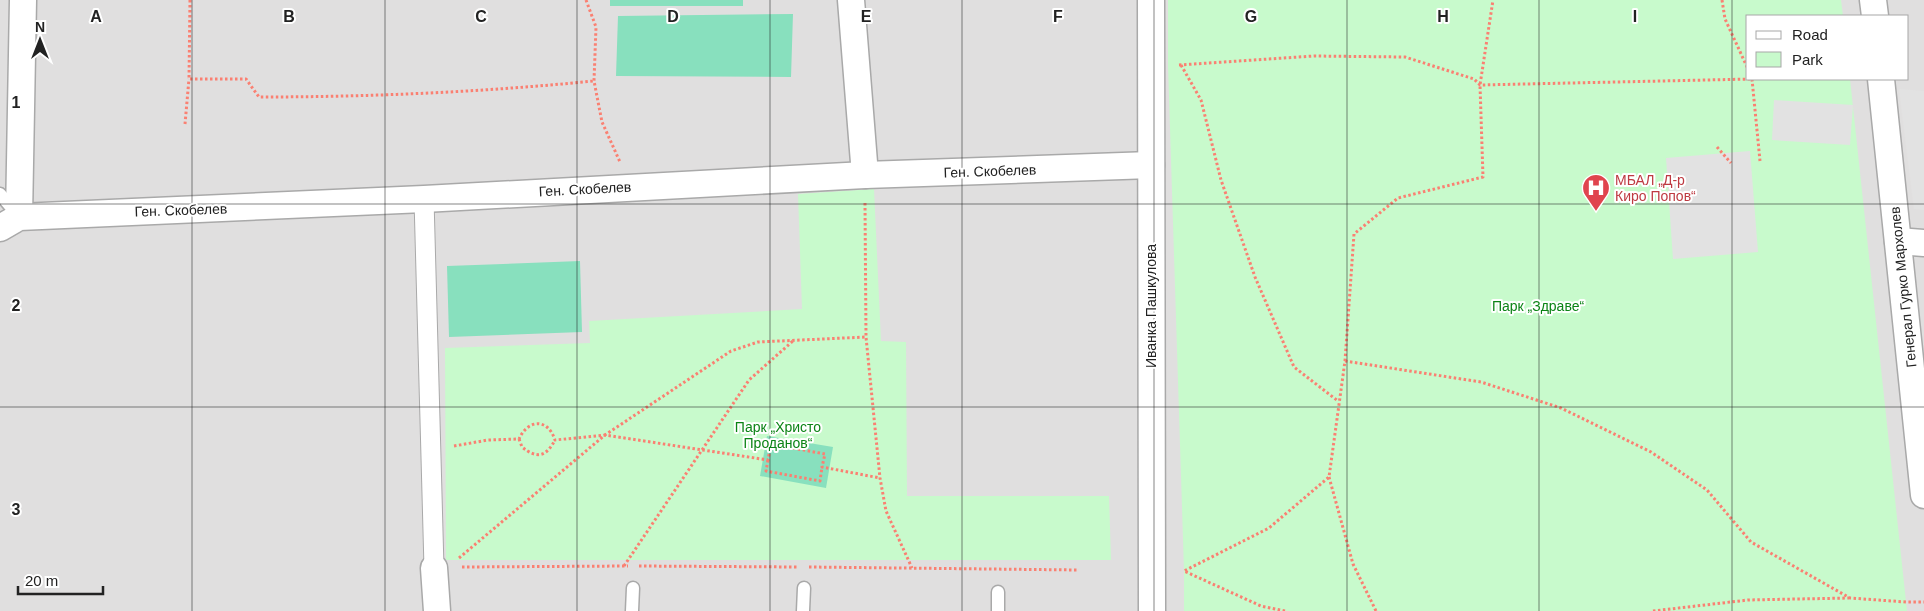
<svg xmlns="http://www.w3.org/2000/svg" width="1924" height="611" viewBox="0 0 1924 611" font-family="Helvetica,sans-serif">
<rect width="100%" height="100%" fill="#f2efe9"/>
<path fill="#e0dfdf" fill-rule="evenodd" d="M0 0H1924V611H0ZM1748 16H1908V79H1748Z"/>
<g fill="#c8facc">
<path d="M1168 0H1841L1843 16H1748V79H1850L1907 611H1184V571L1168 65Z"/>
<path d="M874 189 881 341 906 342 907 496H1109L1111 560H446L445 348 590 343 589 321 802 309 798 194Z"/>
</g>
<g fill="#88e0be">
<rect x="610" y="0" width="133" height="6"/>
<path d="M793 14 791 77 616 76 618 16Z"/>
<path d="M580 261 582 332 449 337 447 266Z"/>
<path d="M767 436 833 447 826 488 760 476Z"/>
</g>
<g fill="#e2e2e2">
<path d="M1899 89 1924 91V210L1914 209Z"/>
<path d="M1774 100 1853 105 1850 145 1772 140Z"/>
<path d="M1750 151 1758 252 1673 259 1666 158Z"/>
</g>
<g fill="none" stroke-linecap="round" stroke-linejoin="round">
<defs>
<g id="service">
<path d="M0 194 16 213"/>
<path d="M632 611 633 588"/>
<path d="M803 611 804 588"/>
<path d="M998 611V592"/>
</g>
<path id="pedestrian" d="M424 199 434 568"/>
<g id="minor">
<path d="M851 0 865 175"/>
<path d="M1151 0 1152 611"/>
<path d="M1873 0 1875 16"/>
<path d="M1881 79 1924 495"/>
<path d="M19 217 23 0"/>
<path d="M0 228 19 217 424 199 865 175 1151 165"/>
<path d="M1898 241 1924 243"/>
<path d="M434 568 437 611"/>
</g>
</defs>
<use href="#service" stroke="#a9a9a9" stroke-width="15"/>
<use href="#pedestrian" stroke="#a9a9a9" stroke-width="21"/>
<use href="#minor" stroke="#a9a9a9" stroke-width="29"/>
<g stroke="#fa8072" stroke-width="3" stroke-dasharray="2.5 2.5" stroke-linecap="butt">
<path d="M190 0 189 79H246L259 97C371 97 482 92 594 81"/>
<path d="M586 0 596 27 594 81 602 122 620 162"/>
<path d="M1722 0 1725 19 1748 69"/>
<path d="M1179 65 1314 56 1405 57 1474 79 1480 85 1752 79"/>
<path d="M1181 65 1201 100 1221 180 1255 277 1294 367 1338 401"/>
<path d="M1752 79 1760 161"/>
<path d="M185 124 189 79"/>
<path d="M1717 147 1731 163"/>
<path d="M865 203 866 337 880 478 886 511 912 568"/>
<path d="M1345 361 1481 382 1561 408 1651 452 1707 490 1751 542 1850 598 1906 602H1924"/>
<path d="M519 439 522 447C537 459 546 457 555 440"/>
<path d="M454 446 488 440 519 439C528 419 548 418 555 440L605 435 768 460 771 444 825 454 822 467 880 478"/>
<path d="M768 460 766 471 820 481 822 467"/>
<path d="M1329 477 1353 564 1376 611"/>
<path d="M459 558 605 435 731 351 758 342 866 337"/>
<path d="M624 566 749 380 794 340"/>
<path d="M639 566 798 567"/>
<path d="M462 567 628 566"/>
<path d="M809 567 1079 570"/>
<path d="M1285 611 1261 606 1184 571 1269 528 1329 477 1345 361 1354 234 1398 198 1483 177 1480 85 1493 0"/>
<path d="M1653 611 1748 600 1849 598"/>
</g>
<use href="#service" stroke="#fff" stroke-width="12"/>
<use href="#pedestrian" stroke="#fff" stroke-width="19"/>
<use href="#minor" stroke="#fff" stroke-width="26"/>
</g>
<path fill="none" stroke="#222" stroke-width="1" stroke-opacity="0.55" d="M192 0V611M385 0V611M577 0V611M770 0V611M962 0V611M1154 0V611M1347 0V611M1539 0V611M1732 0V611M0 204H1924M0 407H1924"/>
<defs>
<symbol id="hospital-pin" viewBox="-11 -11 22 30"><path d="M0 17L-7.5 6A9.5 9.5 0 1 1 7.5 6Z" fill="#e0444e" stroke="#fff"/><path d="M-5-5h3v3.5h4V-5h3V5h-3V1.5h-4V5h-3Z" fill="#fff"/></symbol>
</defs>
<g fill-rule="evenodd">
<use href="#hospital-pin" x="1580" y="172" width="32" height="43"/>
</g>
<g text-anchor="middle" stroke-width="4" stroke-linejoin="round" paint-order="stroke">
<g font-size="14" fill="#222" stroke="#fff">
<text transform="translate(990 171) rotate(-2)" y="5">Ген. Скобелев</text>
<text transform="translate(585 189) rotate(-3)" y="5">Ген. Скобелев</text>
<text transform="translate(181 210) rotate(-2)" y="5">Ген. Скобелев</text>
<text transform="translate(1903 287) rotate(-96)" y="5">Генерал Гурко Мархолев</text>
<text transform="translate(1151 306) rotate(-90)" y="5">Иванка Пашкулова</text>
</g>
<g font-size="14" fill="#be3a42" stroke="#fff" text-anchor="start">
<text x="1615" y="185">МБАЛ „Д-р<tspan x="1615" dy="16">Киро Попов“</tspan></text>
</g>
<g font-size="14" fill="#0c8416" stroke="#fff">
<text x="1538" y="311">Парк „Здраве“</text>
<text x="778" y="432">Парк „Христо<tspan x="778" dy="16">Проданов“</tspan></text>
</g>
</g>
<g font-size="16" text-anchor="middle" font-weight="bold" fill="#222" stroke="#fff" stroke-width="4" stroke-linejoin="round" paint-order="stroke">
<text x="96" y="22">A</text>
<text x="289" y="22">B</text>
<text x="481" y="22">C</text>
<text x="673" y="22">D</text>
<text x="866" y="22">E</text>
<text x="1058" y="22">F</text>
<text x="1251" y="22">G</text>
<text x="1443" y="22">H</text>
<text x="1635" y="22">I</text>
<text x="16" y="108">1</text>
<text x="16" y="311">2</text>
<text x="16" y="515">3</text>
</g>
<rect x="1746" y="15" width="162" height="65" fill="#ffffff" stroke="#a7a7a7"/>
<rect x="1756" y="31" width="25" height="8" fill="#ffffff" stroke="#a7a7a7"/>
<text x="1792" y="40" font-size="15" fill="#222222">Road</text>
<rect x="1756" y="52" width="25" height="15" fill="#c8facc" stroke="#a7a7a7"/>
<text x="1792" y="65" font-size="15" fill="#222222">Park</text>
<g transform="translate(40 40)" stroke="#ffffff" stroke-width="4" paint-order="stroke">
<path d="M0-4L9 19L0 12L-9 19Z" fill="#222222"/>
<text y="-8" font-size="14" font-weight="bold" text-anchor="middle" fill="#222222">N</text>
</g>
<path d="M18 586v8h85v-8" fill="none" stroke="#222222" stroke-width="2.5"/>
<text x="25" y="586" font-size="15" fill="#222222" stroke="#ffffff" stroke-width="4" paint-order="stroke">20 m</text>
</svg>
